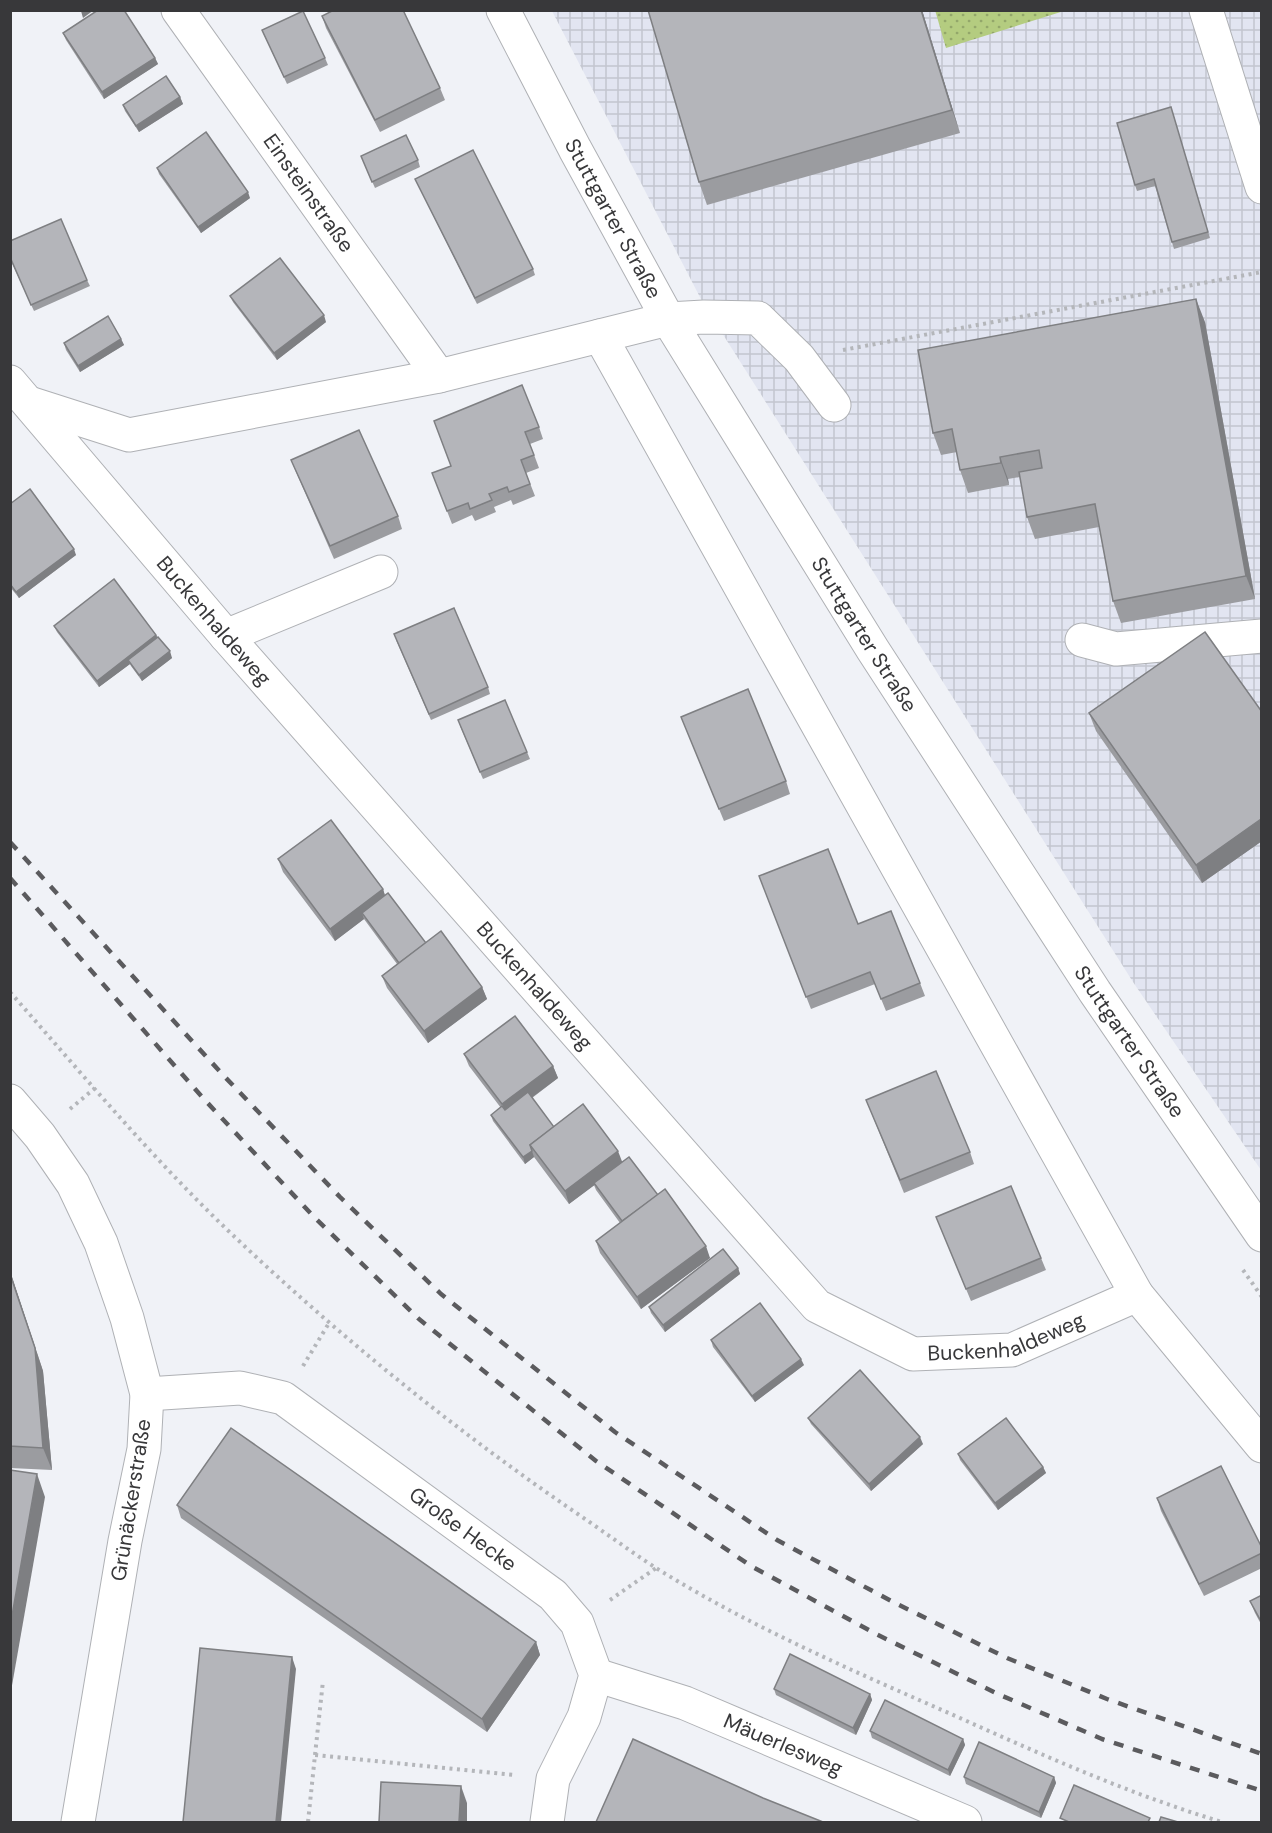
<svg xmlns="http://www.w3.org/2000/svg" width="1272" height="1833" viewBox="0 0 1272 1833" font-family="'DM Sans',sans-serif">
<defs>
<pattern id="industrial-grid" width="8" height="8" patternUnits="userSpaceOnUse" patternTransform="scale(1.5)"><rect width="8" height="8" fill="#e2e5f1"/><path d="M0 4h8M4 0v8" fill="none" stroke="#c3c5cf"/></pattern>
<pattern id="grass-dots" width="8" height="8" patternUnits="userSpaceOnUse" patternTransform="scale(1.5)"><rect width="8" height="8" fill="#b4cc80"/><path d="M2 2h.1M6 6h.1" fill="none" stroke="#93a76a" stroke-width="1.8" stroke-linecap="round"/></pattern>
</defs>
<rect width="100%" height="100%" fill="#f0f2f7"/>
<path fill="url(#industrial-grid)" d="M552 11H1261V1170L1133 982 703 303Z"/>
<path fill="url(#grass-dots)" d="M935 10H1064V11L946 48Z"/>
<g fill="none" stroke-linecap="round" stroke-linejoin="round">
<defs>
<g id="minor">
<path id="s1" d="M178 10 439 376"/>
<path id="s2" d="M503 10 575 149 668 319 873 650 1095 992 1262 1235"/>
<path d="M1206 10 1262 187"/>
<path d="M600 336 1137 1295 1262 1446"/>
<path id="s3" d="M10 382 226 636 817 1306 913 1354 1012 1350 1137 1295"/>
<path d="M29 403 129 435 439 376 668 319 704 317 758 318 799 358 834 405"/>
<path d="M226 636 381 572"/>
<path d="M1082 640 1116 649 1262 636"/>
<path d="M10 1101 40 1136 73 1184 101 1243 127 1318 147 1394 144 1449 125 1541 78 1822"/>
<path id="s4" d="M147 1394 240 1388 283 1398 553 1595 577 1623 596 1675 584 1717 553 1779 547 1822"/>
<path id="s5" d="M596 1675 685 1703 965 1822"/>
</g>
</defs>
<use href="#minor" stroke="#afb1b5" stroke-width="35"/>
<g stroke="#b4b6ba" stroke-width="4" stroke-dasharray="3 4.5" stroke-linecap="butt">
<path d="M843 350 1262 272"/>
<path d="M10 992C84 1076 156 1163 238 1240 347 1343 464 1437 588 1521 611 1537 633 1553 656 1568 749 1626 851 1670 951 1714 1040 1754 1129 1794 1222 1822"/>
<path d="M70 1109 95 1088"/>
<path d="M1243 1270 1262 1297"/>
<path d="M303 1366 329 1323"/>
<path d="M610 1600 656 1568"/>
<path d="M315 1755 323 1681"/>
<path d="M308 1822 315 1755 514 1775"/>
</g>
<use href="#minor" stroke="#fff" stroke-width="33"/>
<g stroke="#5b5b5e" stroke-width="4.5" stroke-dasharray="10 10" stroke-linecap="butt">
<path d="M10 842 224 1076 340 1197 441 1294 615 1432 777 1540 895 1603 1007 1658 1107 1699 1262 1754"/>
<path d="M10 878 203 1098 315 1218 419 1319 596 1461 751 1566 876 1634 998 1694 1102 1739 1262 1791"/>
</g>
</g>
<g fill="#9b9ca0">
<path d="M648 10H922L960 133 707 205 699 182Z"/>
<path d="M322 16 440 88 445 100 380 132 326 28Z"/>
<path d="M262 30 325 58 328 65 287 84Z"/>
<path d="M63 33 155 58 158 64 104 99 66 40Z"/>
<path d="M180 97 183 104 139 132 125 111 123 105Z"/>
<path d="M1171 107 1210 238 1174 249 1155 186 1137 191 1135 185Z"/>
<path d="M361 156 418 160 420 167 375 188Z"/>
<path d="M157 168 250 198 201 233 159 174Z"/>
<path d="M415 179 533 269 535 275 477 304Z"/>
<path d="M10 259 87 280 90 286 34 311Z"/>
<path d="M230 296 326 322 277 360 233 302Z"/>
<path d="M1205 322 1255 599 1121 623 1113 601 1099 527 1035 539 1027 517 1020 477 1008 479 1009 485 968 493 960 470 957 452 941 455 933 433Z"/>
<path d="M121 339 124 345 80 372 66 350 64 343Z"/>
<path d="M434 421 539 427 543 439 530 444 539 468 526 473 535 496 513 505 511 500 494 507 496 512 475 521 472 515 452 524 437 485 451 466Z"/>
<path d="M291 460 398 516 402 529 334 559 296 472Z"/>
<path d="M10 504 76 555 19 598 10 587Z"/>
<path d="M54 626 156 635 158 638 172 658 142 681 131 666 130 664 99 687 57 632Z"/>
<path d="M396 640 488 687 490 694 431 720Z"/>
<path d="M1262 712V841L1202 883 1096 731 1089 713Z"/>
<path d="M681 717 786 781 790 794 724 821Z"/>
<path d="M460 726 527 752 530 759 483 779Z"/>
<path d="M278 859 383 889 385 896 426 943 482 987 487 999 428 1043 387 988 382 976 397 964 364 919 335 941 283 872Z"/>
<path d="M759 876 858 924 920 983 925 996 886 1011 875 984 811 1009Z"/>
<path d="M464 1054 553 1066 558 1078 532 1098 554 1127 622 1162 658 1195 710 1258 641 1309 600 1253 596 1241 620 1223 596 1190 594 1185 569 1204 534 1157 525 1164 493 1121 491 1115 501 1108 469 1066Z"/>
<path d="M866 1100 970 1152 974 1164 904 1193Z"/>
<path d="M936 1217 1041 1258 1046 1270 971 1301Z"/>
<path d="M738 1268 740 1274 665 1332 651 1313 649 1307Z"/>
<path d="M10 1271 43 1371 52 1470 10 1468Z"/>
<path d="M711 1340 804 1365 755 1402 713 1347Z"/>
<path d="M808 1418 923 1444 871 1491 811 1424Z"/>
<path d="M958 1454 1043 1467 1046 1473 998 1510 960 1460Z"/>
<path d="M1157 1498 1262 1548V1568L1204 1596 1161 1511Z"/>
<path d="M177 1505 536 1642 540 1655 487 1732 181 1518Z"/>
<path d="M1262 1595V1626L1255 1613 1250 1601Z"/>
<path d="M774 1689 870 1694 872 1700 856 1735 776 1695Z"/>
<path d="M870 1731 963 1739 965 1745 950 1776 872 1738Z"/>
<path d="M964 1777H1054L1056 1783 1041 1818 966 1784Z"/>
</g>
<g fill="#7e7f82">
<path d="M82 10H94L83 18 81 11Z"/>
<path d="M921 10H922L960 133 952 110Z"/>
<path d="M155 58 158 64 104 99 102 92Z"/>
<path d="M180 97 183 104 139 132 136 126Z"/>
<path d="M248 192 250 198 201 233 198 227Z"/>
<path d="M1196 299 1205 322 1255 599 1246 576Z"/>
<path d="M324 315 326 322 277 360 274 353Z"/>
<path d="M121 339 124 345 80 372 78 366Z"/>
<path d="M1000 457 1008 479 1009 485 1001 463Z"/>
<path d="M74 549 76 555 19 598 16 592Z"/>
<path d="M156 635 159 641 128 660 130 664 99 687 97 681Z"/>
<path d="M170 651 172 658 142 681 139 675Z"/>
<path d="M1261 819 1262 822V841L1202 883 1196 865Z"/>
<path d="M383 889 387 902 362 913 364 919 335 941 330 929Z"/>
<path d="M482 987 487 999 428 1043 424 1031Z"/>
<path d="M553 1066 558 1078 507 1116 502 1104Z"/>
<path d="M532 1151 534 1157 525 1164 523 1157Z"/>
<path d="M618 1151 623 1164 569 1204 565 1191Z"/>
<path d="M706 1246 710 1258 641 1309 637 1297Z"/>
<path d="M738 1268 740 1274 665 1332 663 1325Z"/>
<path d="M10 1271 43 1371 52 1470 43 1448Z"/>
<path d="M801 1359 804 1365 755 1402 752 1396Z"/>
<path d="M920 1437 923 1444 871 1491 869 1484Z"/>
<path d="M1043 1467 1046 1473 998 1510 995 1503Z"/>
<path d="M37 1474 45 1497 10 1697V1627Z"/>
<path d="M536 1642 540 1655 487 1732 482 1719Z"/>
<path d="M292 1657 296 1669 281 1822H276Z"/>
<path d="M870 1694 872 1700 856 1735 853 1728Z"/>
<path d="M963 1739 965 1745 950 1776 948 1770Z"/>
<path d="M1054 1777 1056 1783 1041 1818 1039 1812Z"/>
<path d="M461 1786 467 1803V1822H459Z"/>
</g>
<g fill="#b4b5ba" stroke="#7e7f82" stroke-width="1.5">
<path d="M98 10H124L155 58 102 92 63 33Z"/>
<path d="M334 10H403L440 88 375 120 322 16Z"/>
<path d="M648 10H921L952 110 699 182Z"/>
<path d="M303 11 325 58 284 77 262 30Z"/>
<path d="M166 76 180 97 136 126 123 105Z"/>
<path d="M1171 107 1208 232 1172 242 1154 179 1135 185 1117 123Z"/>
<path d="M206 132 248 192 198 227 157 168Z"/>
<path d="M406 135 418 160 372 182 361 156Z"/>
<path d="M473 150 533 269 475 298 415 179Z"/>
<path d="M61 219 87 280 31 305 10 257V241Z"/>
<path d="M280 258 324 315 274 353 230 296Z"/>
<path d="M1196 299 1246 576 1113 601 1095 504 1027 517 1019 472 1042 468 1039 450 1000 457 1001 463 960 470 952 429 933 433 918 350Z"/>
<path d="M108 316 121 339 78 366 64 343Z"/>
<path d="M522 385 539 427 525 432 534 455 521 460 530 484 509 492 507 487 489 494 492 500 470 509 468 503 447 511 432 473 451 466 434 421Z"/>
<path d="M359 430 398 516 330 546 291 460Z"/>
<path d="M30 489 74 549 16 592 10 584V504Z"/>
<path d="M114 579 156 635 97 681 54 626Z"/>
<path d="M454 608 488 687 429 714 394 634Z"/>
<path d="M1205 632 1262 712V821L1261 819 1196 865 1089 713Z"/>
<path d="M158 637 170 651 139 675 128 660Z"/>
<path d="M748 689 786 781 719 809 681 717Z"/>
<path d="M505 700 527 752 480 772 458 720Z"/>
<path d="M331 820 383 889 330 929 278 859Z"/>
<path d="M828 849 858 924 891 911 920 983 881 999 870 972 806 997 759 876Z"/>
<path d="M388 893 426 943 399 963 362 913Z"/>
<path d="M441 931 482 987 424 1031 382 976Z"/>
<path d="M515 1016 553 1066 502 1104 464 1054Z"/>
<path d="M936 1071 970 1152 900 1180 866 1100Z"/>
<path d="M528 1092 554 1127 530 1145 532 1151 523 1157 491 1115 502 1106 505 1110Z"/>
<path d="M583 1104 618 1151 565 1191 530 1145Z"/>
<path d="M629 1157 658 1195 622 1221 594 1183Z"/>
<path d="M1011 1186 1041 1258 966 1289 936 1217Z"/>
<path d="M665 1189 706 1246 637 1297 596 1241Z"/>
<path d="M723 1249 738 1268 663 1325 649 1307Z"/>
<path d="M10 1274 35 1348 43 1448 10 1446Z"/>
<path d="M760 1303 801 1359 752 1396 711 1340Z"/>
<path d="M860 1370 920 1437 869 1484 808 1418Z"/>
<path d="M1006 1418 1043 1467 995 1503 958 1454Z"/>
<path d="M231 1428 536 1642 482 1719 177 1505Z"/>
<path d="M1221 1466 1262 1548V1553L1199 1584 1157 1498Z"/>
<path d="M10 1470 37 1474 10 1627Z"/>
<path d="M1262 1595V1623L1250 1601Z"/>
<path d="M200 1648 292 1657 276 1822H183Z"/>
<path d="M790 1654 870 1694 853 1728 774 1689Z"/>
<path d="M885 1700 963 1739 948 1770 870 1731Z"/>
<path d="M633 1739 763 1798 823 1822H596Z"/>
<path d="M979 1742 1054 1777 1039 1812 964 1777Z"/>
<path d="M381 1782 461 1786 459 1822H379Z"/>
<path d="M1074 1785 1150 1818 1148 1822H1069L1060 1818Z"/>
<path d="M1161 1817 1178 1822H1159Z"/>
</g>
<g text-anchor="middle" stroke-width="5" stroke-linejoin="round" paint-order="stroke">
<g font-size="21" fill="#38383a" stroke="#fff">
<text dy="7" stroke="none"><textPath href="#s1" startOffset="225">Einsteinstraße</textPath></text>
<text dy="7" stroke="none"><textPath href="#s2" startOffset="236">Stuttgarter Straße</textPath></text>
<text dy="7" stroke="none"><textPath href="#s3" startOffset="314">Buckenhaldeweg</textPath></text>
<text dy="7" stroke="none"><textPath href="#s2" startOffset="722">Stuttgarter Straße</textPath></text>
<text dy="7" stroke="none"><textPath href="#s3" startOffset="800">Buckenhaldeweg</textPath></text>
<text dy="7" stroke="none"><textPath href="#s2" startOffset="1208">Stuttgarter Straße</textPath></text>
<text dy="7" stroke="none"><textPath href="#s3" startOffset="1430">Buckenhaldeweg</textPath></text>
<text transform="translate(131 1500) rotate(-81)" y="7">Grünäckerstraße</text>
<text dy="7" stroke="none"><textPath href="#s4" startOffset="360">Große Hecke</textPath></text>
<text dy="7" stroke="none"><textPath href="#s5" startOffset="200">Mäuerlesweg</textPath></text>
</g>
</g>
<rect width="1272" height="1833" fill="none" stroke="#38383a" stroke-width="24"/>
</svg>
